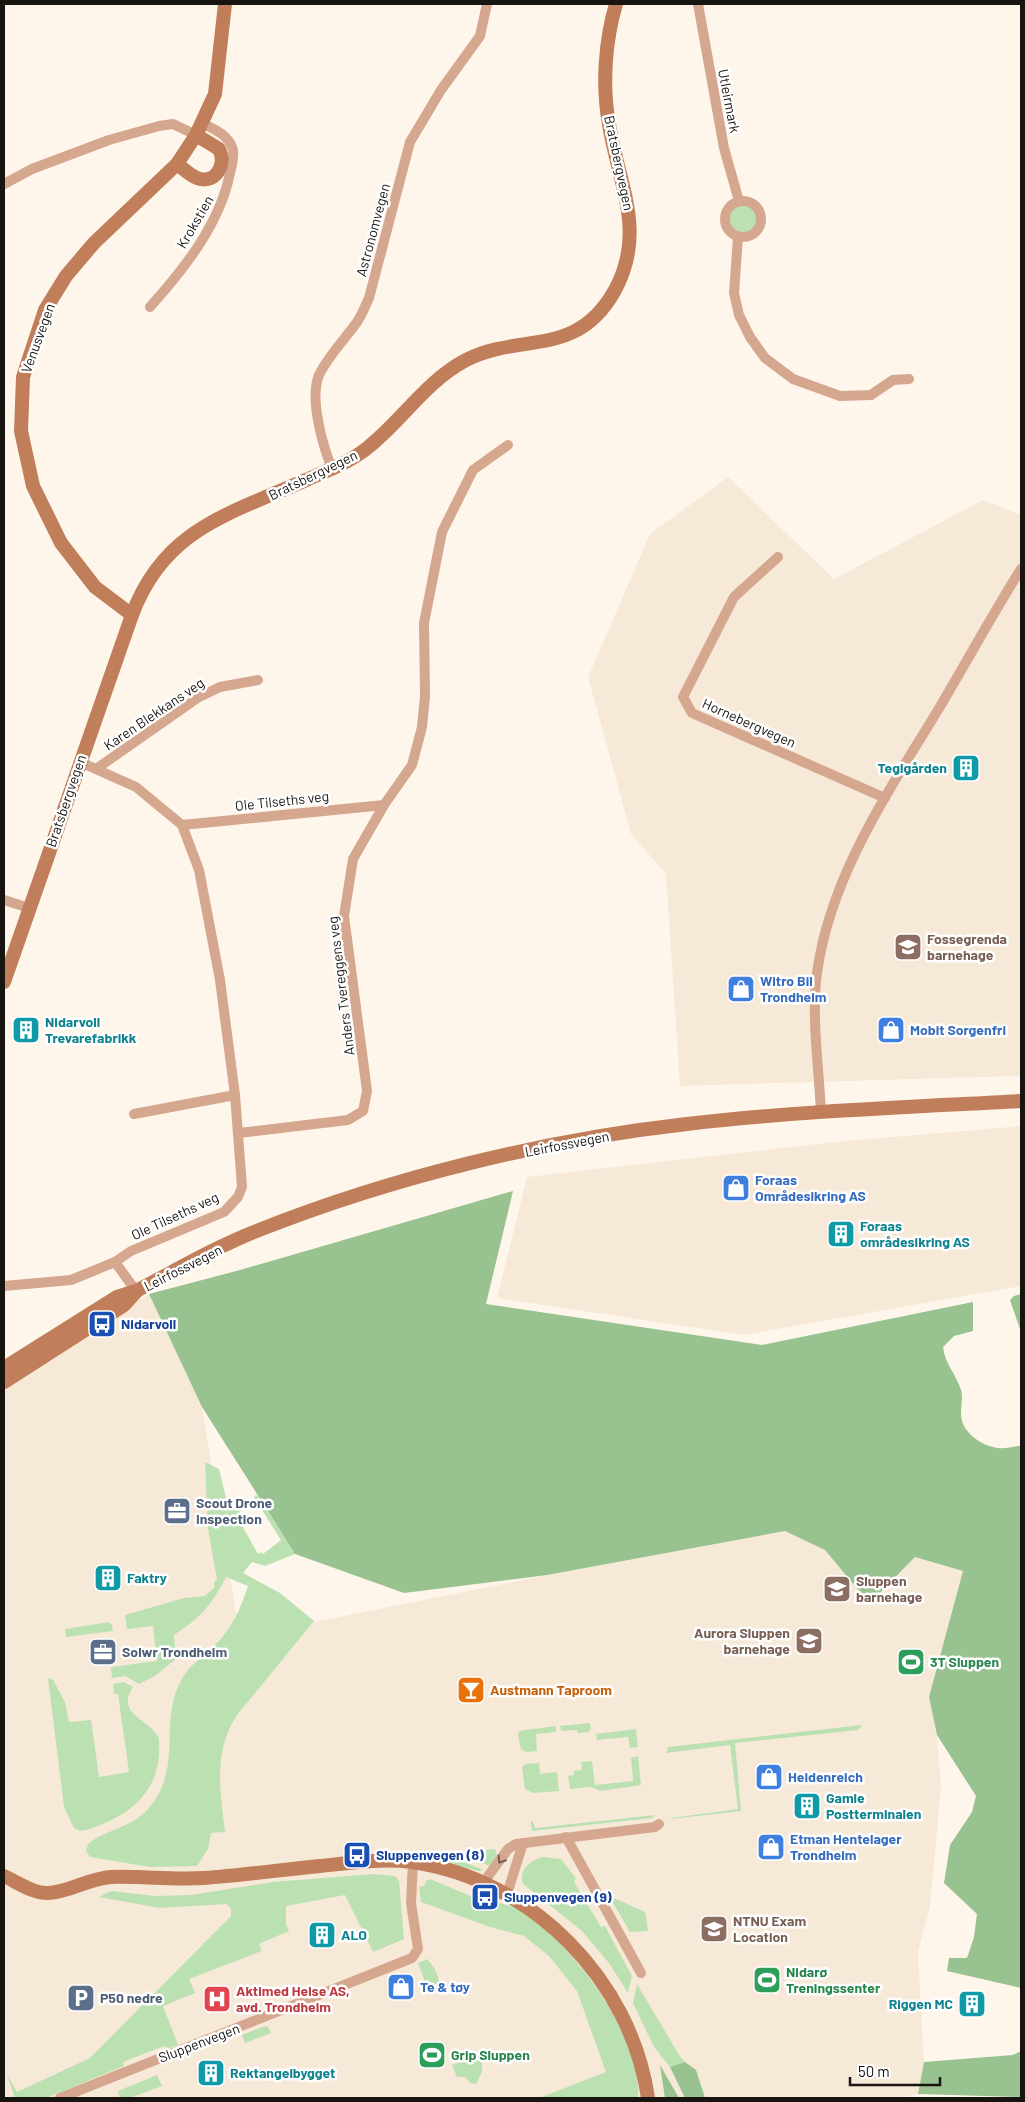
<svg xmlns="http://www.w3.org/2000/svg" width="1025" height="2102" viewBox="0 0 1025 2102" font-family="Barlow,sans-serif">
<rect width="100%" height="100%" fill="#fff6eb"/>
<g fill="#f7e9d8">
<path d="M728 477 834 579 983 500 1021 515V1076L680 1086 666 874 631 834 588 677 650 534Z"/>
<path d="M1021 1126V1286L744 1335 497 1298 527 1177 834 1142Z"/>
<path d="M149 1294 202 1407 240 1637 547 1575 785 1531 896 1578 915 1557 963 1571 929 1697 937 1735 941 1788 930 1906 918 1952 924 2062 918 2094 899 2098H4V1387Z"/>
</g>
<g fill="#bbe1b3">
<circle cx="744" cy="219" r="14"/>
<path d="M205 1462 219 1469 227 1502 237 1500 243 1527 258 1554 261 1552 263 1554 281 1540 254 1497 257 1495 295 1554 265 1566 252 1562 243 1573 280 1593 314 1621 237 1715C213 1752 220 1790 225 1832L211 1833 208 1849 197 1866 150 1867 90 1857 86 1851 88 1844C106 1829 131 1828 147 1810 186 1767 156 1722 183 1677 191 1664 204 1656 215 1645 232 1629 241 1607 248 1586L226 1577C212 1605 200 1618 174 1635L176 1659 155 1676 139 1684 125 1676 112 1678 111 1667 157 1661 153 1626 127 1629 125 1615 184 1598 205 1596 215 1587 214 1582 217 1580 208 1529Z"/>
<path d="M109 1622 112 1625 113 1631 66 1637 65 1629Z"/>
<path d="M48 1678 53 1680 65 1702 69 1722 91 1720 99 1777 129 1772 118 1694H114L113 1684 124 1682 133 1687C114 1715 152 1720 159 1739 162 1784 139 1810 100 1825 92 1828 82 1834 74 1828L64 1807Z"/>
<path d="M589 1723 591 1727 589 1732 578 1733 577 1730 561 1731 560 1726Z"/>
<path d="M862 1725 858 1730 735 1743 741 1811 671 1819V1818L738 1809 730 1745 666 1753 668 1747Z"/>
<path d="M556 1726V1732L536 1734 537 1751 526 1752 521 1749 518 1735 519 1731Z"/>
<path d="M636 1729 638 1747 630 1748 628 1737 597 1740 596 1734Z"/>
<path d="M638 1756 641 1785 601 1791 591 1787 570 1789 568 1776 574 1775V1771L582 1770 581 1762 592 1761 595 1785 633 1781 631 1758Z"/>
<path d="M539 1763 540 1774 557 1772 559 1791 533 1793 525 1789 522 1767 526 1764Z"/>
<path d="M655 1815 653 1818 532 1831 531 1821H533L535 1828Z"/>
<path d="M495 1849 497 1855 490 1866 457 1853Z"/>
<path d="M435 1854 459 1860 484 1870 478 1871 435 1860Z"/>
<path d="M542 1857 561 1859 576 1878 574 1882 601 1927 605 1926 632 1976 628 1993 609 1963 582 1931 523 1884C518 1870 530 1861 542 1857Z"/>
<path d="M373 1874 395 1876 399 1881 404 1939 373 1952 345 1895 286 1906V1924L289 1931 259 1944 262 1951 189 1979 195 1993 163 2006 178 2045 167 2049 164 2046 123 2062 124 2066 46 2098H15L7 2074 17 2092 90 2058 231 1916V1909L227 1904 159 1908 99 1897 111 1891 155 1896 191 1895 273 1882Z"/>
<path d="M430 1879 487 1903 490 1904 493 1901C501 1904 512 1905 519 1909 569 1939 644 2038 638 2098H539L606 2072 577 1991 549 1956 524 1936 490 1927 421 1902 419 1887 424 1886 426 1881Z"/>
<path d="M614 1898 645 1912 648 1931 630 1932 613 1903Z"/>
<path d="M427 1959C435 1967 441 1978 438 1989L429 1992 418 1963Z"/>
<path d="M637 1984 679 2055 685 2062 670 2067 654 2047 633 2003Z"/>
<path d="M265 2026 268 2027 271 2033 245 2043 242 2035Z"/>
<path d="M477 2056 482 2057V2072L476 2084 470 2083 465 2077H457L452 2065Z"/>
<path d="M157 2075 162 2086 130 2098H120L118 2091Z"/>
</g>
<g fill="#98c28f">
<path d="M513 1191 486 1304 762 1345 973 1302V1331L954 1336 943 1347C945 1364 956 1374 961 1390 964 1400 959 1410 962 1421 966 1435 983 1446 998 1448 1005 1449 1014 1446 1021 1446V1988L947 1971 949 1958H967L974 1937 977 1914 944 1883 950 1845 972 1812 976 1796 937 1735 929 1697 963 1571 915 1557 875 1598H865L825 1550 785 1531 547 1575 404 1593 295 1554 202 1407 149 1294 240 1270Z"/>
<path d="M1021 1294V1332L1010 1300 1014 1296Z"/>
<path d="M1021 2051V2097L918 2094 924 2062 1013 2055Z"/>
<path d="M685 2062 696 2070 705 2098H685L670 2067Z"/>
<path d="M660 2065 679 2098H665Z"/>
</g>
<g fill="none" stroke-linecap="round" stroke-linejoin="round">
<g stroke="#d5a78f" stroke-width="10">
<path d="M698 4 724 148 739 201"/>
<path d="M4 184 32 169 109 140 159 126 173 124 196 135"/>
<circle cx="743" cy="219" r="18"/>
<path d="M738 237 734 293 739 315 750 337 765 358 793 379 840 396 871 395 893 380 909 379"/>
<path d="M150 307C184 269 220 224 230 173 232 166 234 158 233 150 229 135 214 129 202 123"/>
<path d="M332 469C323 446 309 399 319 375 328 356 345 339 357 322 362 315 365 306 369 298L410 142 441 90 480 36 487 4"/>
<path d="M778 557 734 597 683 697 692 713 885 798"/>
<path d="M80 762 136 787 182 825 199 870 220 980 235 1095 242 1187 238 1197 224 1212 131 1251 115 1262 136 1291"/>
<path d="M96 769 199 697 220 687 258 680"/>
<path d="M182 825 384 805"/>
<path d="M4 900 29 908"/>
<path d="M821 1113C819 1069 811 1015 817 973 830 876 889 791 938 710 966 663 992 615 1021 569"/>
<path d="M134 1114 235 1095"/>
<path d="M239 1133 348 1120 363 1111 367 1091 344 916 353 859 384 805 412 765 422 727 425 696 424 623 442 532 473 470 508 445"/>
<path d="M4 1286 71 1280 115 1262"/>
<path d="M566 1837 641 1973"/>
<path d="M483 1883 508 1849 516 1844 655 1827 659 1824"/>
<path d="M507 1894 523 1843"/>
<path d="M60 2098 412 1958 418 1949 411 1903 413 1862"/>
</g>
<g stroke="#c17e5a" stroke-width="14">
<path d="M177 164C183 168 189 175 197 178 215 185 227 165 219 149L196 135"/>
<path d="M132 615 95 587 61 543 33 486 21 431 23 377 45 310 66 276 94 243 177 164 196 135 215 94 225 4"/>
<path d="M4 982 132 615C164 529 229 514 306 480 326 471 348 463 366 449 401 422 426 381 466 360 521 332 577 359 615 290 647 231 618 183 609 124 602 86 605 41 616 4"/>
<path d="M4 1368 117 1297 136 1291C177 1270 217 1246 259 1230 393 1177 544 1140 687 1124 797 1111 910 1107 1021 1101"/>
<path d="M4 1382 124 1305 136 1292"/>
<path d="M4 1876C17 1882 32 1893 47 1893 68 1893 89 1878 111 1877 142 1876 173 1880 204 1878 242 1875 281 1870 320 1866 349 1863 383 1858 412 1862 532 1879 631 1980 648 2098"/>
</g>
</g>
<defs><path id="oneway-chevron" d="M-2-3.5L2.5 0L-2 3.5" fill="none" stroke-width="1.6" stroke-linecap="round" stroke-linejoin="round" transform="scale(1.25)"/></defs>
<use stroke="#765e50" href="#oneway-chevron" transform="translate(501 1860) rotate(123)"/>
<defs>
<symbol id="building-square" viewBox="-11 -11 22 22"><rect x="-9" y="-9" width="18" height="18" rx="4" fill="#0f9aa8" stroke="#fff"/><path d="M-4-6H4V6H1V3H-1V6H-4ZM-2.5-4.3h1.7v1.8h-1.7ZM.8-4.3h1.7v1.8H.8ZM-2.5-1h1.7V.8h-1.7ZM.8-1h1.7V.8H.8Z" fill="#fff"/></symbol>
<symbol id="school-square" viewBox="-11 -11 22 22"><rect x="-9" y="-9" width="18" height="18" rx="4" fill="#8d6e63" stroke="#fff"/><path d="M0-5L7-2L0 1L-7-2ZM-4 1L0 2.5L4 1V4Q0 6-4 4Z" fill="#fff"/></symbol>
<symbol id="shop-square" viewBox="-11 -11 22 22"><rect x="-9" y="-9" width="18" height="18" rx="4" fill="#3f7fe0" stroke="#fff"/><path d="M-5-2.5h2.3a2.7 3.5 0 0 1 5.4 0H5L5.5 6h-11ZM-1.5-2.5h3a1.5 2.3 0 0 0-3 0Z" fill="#fff"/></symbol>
<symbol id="bus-square" viewBox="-11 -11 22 22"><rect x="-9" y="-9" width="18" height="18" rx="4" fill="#1a4fb4" stroke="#fff"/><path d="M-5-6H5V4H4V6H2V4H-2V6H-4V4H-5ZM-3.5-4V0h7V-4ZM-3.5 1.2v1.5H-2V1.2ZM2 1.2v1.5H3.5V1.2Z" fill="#fff"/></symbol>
<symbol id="office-square" viewBox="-11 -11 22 22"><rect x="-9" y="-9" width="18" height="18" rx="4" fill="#5c6f8a" stroke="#fff"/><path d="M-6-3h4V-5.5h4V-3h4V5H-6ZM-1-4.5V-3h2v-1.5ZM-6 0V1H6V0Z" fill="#fff"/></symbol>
<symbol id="stadium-square" viewBox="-11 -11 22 22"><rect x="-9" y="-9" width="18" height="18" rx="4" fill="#2e9e5b" stroke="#fff"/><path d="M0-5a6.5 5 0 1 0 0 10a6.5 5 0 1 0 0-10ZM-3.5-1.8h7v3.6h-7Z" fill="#fff"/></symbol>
<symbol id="bar-square" viewBox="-11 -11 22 22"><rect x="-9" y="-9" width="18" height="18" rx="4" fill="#e8710a" stroke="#fff"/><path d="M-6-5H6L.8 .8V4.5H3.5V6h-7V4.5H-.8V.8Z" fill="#fff"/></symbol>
<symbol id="university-square" viewBox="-11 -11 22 22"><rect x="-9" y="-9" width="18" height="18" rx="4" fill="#8d6e63" stroke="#fff"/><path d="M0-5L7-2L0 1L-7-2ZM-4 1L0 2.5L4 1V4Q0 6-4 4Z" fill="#fff"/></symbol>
<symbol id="parking-square" viewBox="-11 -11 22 22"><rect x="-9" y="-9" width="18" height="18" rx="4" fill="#5c6f8a" stroke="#fff"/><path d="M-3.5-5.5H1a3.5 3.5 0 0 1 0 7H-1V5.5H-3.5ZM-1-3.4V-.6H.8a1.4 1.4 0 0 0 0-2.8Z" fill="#fff"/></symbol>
<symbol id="hospital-square" viewBox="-11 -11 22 22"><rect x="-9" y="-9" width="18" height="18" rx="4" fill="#e0444e" stroke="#fff"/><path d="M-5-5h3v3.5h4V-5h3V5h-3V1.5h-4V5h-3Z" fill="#fff"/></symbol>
</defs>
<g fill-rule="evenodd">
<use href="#building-square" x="950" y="752" width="32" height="32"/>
<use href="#school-square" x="892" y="931" width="32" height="32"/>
<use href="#shop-square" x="725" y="973" width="32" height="32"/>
<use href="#building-square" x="10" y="1014" width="32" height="32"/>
<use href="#shop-square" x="875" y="1014" width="32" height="32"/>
<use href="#shop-square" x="720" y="1172" width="32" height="32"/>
<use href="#building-square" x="825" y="1218" width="32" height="32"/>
<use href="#bus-square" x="86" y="1308" width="32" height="32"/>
<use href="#office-square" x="161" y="1495" width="32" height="32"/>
<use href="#building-square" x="92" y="1562" width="32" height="32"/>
<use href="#school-square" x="821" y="1573" width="32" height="32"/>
<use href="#school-square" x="793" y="1625" width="32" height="32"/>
<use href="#office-square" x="87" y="1636" width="32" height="32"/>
<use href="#stadium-square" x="895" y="1646" width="32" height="32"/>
<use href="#bar-square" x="455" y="1674" width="32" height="32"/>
<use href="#shop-square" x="753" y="1761" width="32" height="32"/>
<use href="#building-square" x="791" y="1790" width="32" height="32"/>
<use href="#shop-square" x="755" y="1831" width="32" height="32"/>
<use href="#bus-square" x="341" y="1839" width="32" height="32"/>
<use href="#bus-square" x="469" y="1881" width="32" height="32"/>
<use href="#university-square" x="698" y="1913" width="32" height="32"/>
<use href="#building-square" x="306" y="1919" width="32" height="32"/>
<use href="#stadium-square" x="751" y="1964" width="32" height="32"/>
<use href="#shop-square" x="385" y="1971" width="32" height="32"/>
<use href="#parking-square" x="65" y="1982" width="32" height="32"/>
<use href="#hospital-square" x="201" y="1983" width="32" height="32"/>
<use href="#building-square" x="956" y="1988" width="32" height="32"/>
<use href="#stadium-square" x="416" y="2039" width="32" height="32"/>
<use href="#building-square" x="195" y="2057" width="32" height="32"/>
</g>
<g text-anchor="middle" stroke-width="5" stroke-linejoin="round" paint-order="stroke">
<g font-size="14" fill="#181511" stroke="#fff">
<text transform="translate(729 101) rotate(79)" y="5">Utleirmark</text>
<text transform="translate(619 163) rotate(78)" y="5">Bratsbergvegen</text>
<text transform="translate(195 222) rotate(-60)" y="5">Krokstien</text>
<text transform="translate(373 230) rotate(-75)" y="5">Astronomvegen</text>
<text transform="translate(38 338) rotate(-70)" y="5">Venusvegen</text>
<text transform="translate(313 475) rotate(-26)" y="5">Bratsbergvegen</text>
<text transform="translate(154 714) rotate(-34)" y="5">Karen Blekkans veg</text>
<text transform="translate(749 723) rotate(24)" y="5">Hornebergvegen</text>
<text transform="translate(66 801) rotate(-71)" y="5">Bratsbergvegen</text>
<text transform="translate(282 801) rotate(-6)" y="5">Ole Tilseths veg</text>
<text transform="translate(341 986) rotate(-97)" y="5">Anders Tvereggens veg</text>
<text transform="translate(567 1144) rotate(-11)" y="5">Leirfossvegen</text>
<text transform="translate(175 1216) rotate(-25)" y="5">Ole Tilseths veg</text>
<text transform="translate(183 1268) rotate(-27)" y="5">Leirfossvegen</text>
<text transform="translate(199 2043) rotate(-21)" y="5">Sluppenvegen</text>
</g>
<g font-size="14" font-weight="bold" fill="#0d838f" stroke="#fff" text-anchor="start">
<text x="947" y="773" text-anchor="end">Teglgården</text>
<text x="45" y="1027">Nidarvoll<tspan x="45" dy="16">Trevarefabrikk</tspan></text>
<text x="860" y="1231">Foraas<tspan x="860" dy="16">områdesikring AS</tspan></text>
<text x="127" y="1583">Faktry</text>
<text x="826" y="1803">Gamle<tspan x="826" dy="16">Postterminalen</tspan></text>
<text x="341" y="1940">ALO</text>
<text x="953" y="2009" text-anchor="end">Riggen MC</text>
<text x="230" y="2078">Rektangelbygget</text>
</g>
<g font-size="14" font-weight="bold" fill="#785e54" stroke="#fff" text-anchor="start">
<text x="927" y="944">Fossegrenda<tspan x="927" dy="16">barnehage</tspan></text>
<text x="856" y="1586">Sluppen<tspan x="856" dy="16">barnehage</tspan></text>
<text x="790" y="1638" text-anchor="end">Aurora Sluppen<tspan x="790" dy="16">barnehage</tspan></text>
<text x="733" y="1926">NTNU Exam<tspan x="733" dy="16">Location</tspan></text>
</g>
<g font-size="14" font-weight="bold" fill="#366cbe" stroke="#fff" text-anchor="start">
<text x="760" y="986">Witro Bil<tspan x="760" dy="16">Trondheim</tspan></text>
<text x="910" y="1035">Mobit Sorgenfri</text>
<text x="755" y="1185">Foraas<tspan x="755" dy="16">Områdesikring AS</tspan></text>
<text x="788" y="1782">Heidenreich</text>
<text x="790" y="1844">Etman Hentelager<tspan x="790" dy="16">Trondheim</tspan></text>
<text x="420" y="1992">Te &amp; tøy</text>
</g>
<g font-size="14" font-weight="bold" fill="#164399" stroke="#fff" text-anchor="start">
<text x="121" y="1329">Nidarvoll</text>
<text x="376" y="1860">Sluppenvegen (8)</text>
<text x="504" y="1902">Sluppenvegen (9)</text>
</g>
<g font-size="14" font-weight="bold" fill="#4e5e75" stroke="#fff" text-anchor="start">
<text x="196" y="1508">Scout Drone<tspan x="196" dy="16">Inspection</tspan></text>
<text x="122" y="1657">Solwr Trondheim</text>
<text x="100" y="2003">P50 nedre</text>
</g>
<g font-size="14" font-weight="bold" fill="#27864d" stroke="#fff" text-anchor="start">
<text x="930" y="1667">3T Sluppen</text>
<text x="786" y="1977">Nidarø<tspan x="786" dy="16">Treningssenter</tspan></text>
<text x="451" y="2060">Grip Sluppen</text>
</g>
<g font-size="14" font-weight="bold" fill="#c56008" stroke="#fff" text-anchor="start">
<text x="490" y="1695">Austmann Taproom</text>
</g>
<g font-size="14" font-weight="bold" fill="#be3a42" stroke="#fff" text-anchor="start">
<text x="236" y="1996">Aktimed Helse AS,<tspan x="236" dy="16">avd. Trondheim</tspan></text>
</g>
</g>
<rect width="1025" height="2102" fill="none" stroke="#181511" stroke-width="10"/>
<path d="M850 2077v8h90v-8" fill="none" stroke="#181511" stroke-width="2.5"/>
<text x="858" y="2077" font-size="15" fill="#181511" stroke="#ffffff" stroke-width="4" paint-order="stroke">50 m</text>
</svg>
